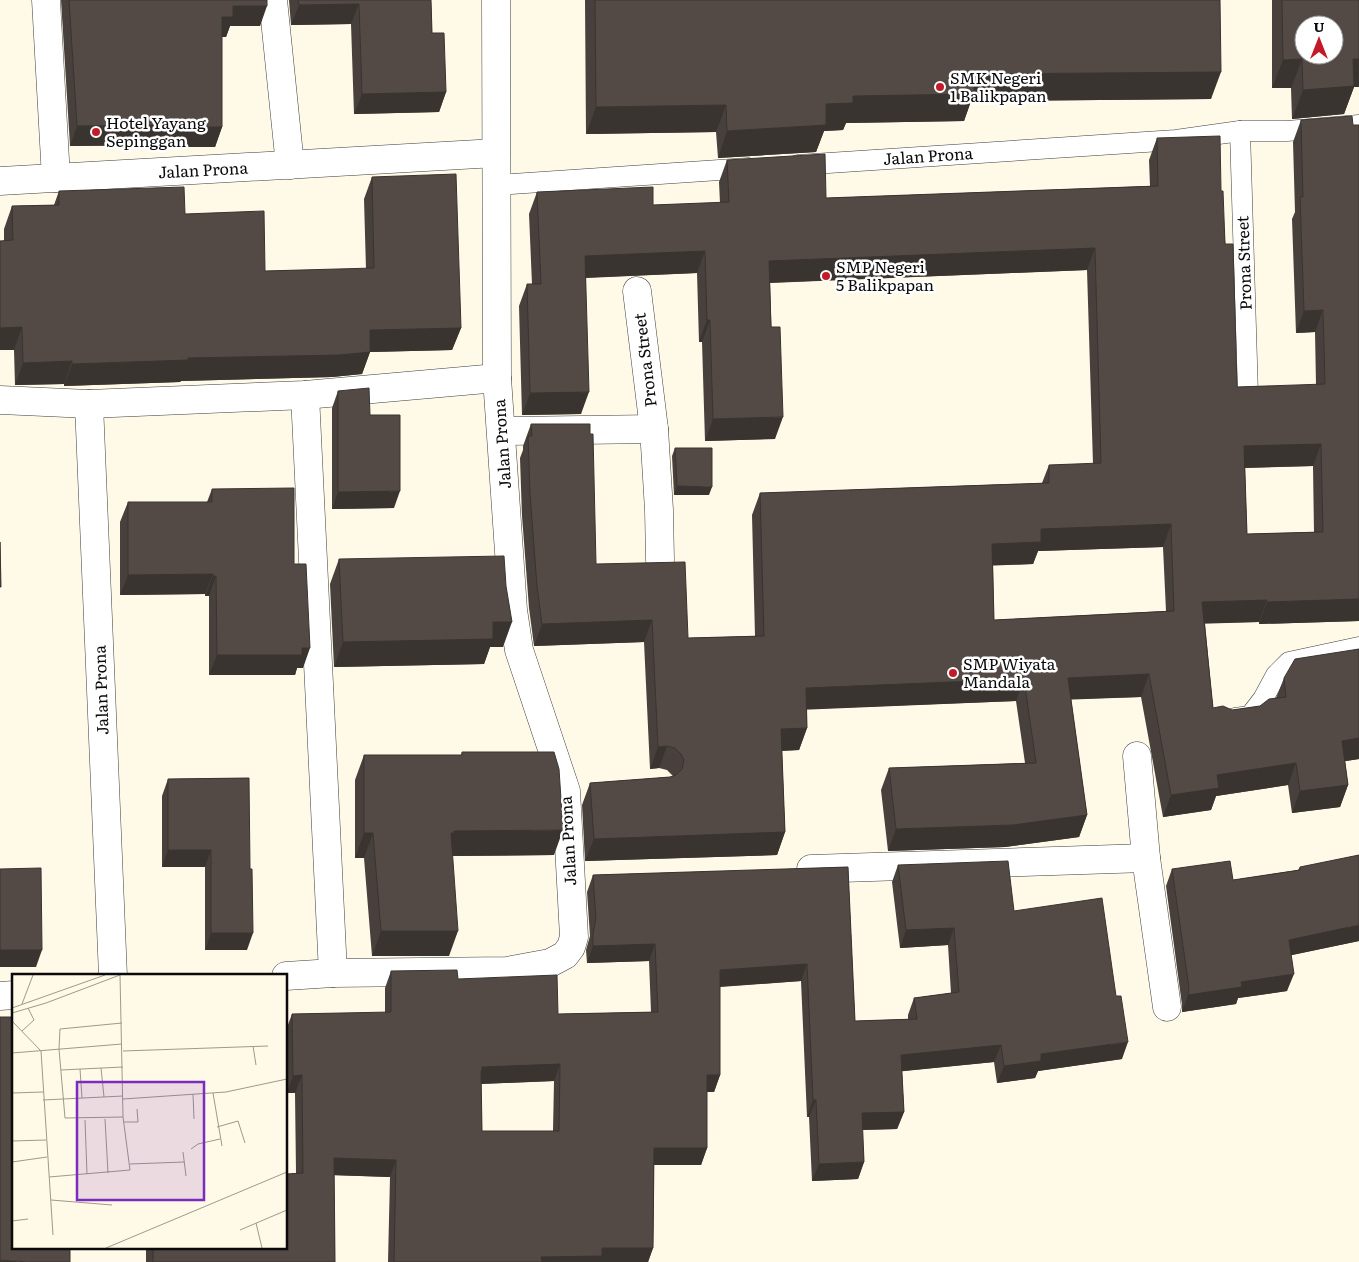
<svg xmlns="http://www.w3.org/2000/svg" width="1359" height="1262" viewBox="0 0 1359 1262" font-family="Literata,serif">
<rect width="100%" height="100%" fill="#fff9e7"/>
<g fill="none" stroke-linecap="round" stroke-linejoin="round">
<defs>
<g id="lane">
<path d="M1240 131 1248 395"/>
<path d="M798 165 1176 140 1240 131H1287L1359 125"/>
<path d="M497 185 749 168"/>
<path d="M1235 718 1250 716 1263 699 1276 675 1289 662 1359 647"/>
</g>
<g id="street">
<path d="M46 0 56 178"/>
<path d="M273 0 290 165"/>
<path d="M0 181 496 153"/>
<path d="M305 395 333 973"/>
<path d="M0 400 89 404 305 395 497 378"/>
<path d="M89 404 113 976"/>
<path d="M654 429 659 510 660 560"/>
<path d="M502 431 654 429 637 291"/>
<path d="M1137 756 1146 858 1167 1007"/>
<path d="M811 869 1146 858"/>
<path d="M286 976 333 973 507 971 550 963 565 955 571 947 574 937 566 791 519 650 513 610 497 378 496 0"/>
<path d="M0 996 14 995"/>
</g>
</defs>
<use href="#lane" stroke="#3d3d3d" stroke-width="21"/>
<use href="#street" stroke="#3d3d3d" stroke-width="29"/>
<use href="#lane" stroke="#fff" stroke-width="20"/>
<use href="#street" stroke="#fff" stroke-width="28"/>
</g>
<g fill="#47403c" fill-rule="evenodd">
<path d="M61 0H267L260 26H230L226 37H222V127L215 147H166V145L70 146Z"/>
<path d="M289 0H431L432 33 446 92 439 112 354 114 351 24 291 25Z"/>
<path d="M585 0H1220L1211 99 971 101 964 121 846 123 843 130 824 131 816 152 718 158 716 132 586 134Z"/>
<path d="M1272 0H1359V87H1354L1344 114 1292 119 1291 88H1272Z"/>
<path d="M1301 120 1359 621 1259 624V622L1205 623 1213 708 1232 710 1260 706 1276 698 1284 678 1359 649V759L1345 761 1348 785 1340 807 1292 813 1288 785 1216 796 1211 810 1163 817 1141 697 1071 699 1087 815 1079 837 1005 847 888 851 881 790 889 768 1025 763 1016 701 807 709V728L799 750 782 751 785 832 777 855 585 861 582 805 590 783 670 777 673 776 667 770 659 768 650 769 644 642 534 646 529 608 522 516 520 458 523 450V446L531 424 596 564 688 638 755 636 752 515 760 493 1042 483 1049 465 1093 464 1087 270 770 283 775 439 705 441 702 342H699L697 273 586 278 581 414 522 415 519 306 527 284H532L529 214 537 192 653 205 720 203 719 182 727 160 826 198 1150 186 1149 160 1157 138 1221 191 1237 387 1316 385 1315 332 1296 333 1292 219 1295 212 1293 142ZM1313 466 1314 532 1247 534 1245 468ZM1163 547 1166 611 994 620 993 565 1033 564 1038 551Z"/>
<path d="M372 177 461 328 452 350 370 352 362 374 332 377 181 381 180 382 64 386V384L15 385 14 350H0V241H4V229L12 206 54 205 59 191 185 214 265 271 366 269 364 199Z"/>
<path d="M338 391 370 415 394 508 332 509V408Z"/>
<path d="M675 448 709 495H674L672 456Z"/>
<path d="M212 489 294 564 303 668H297L295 675H209V596H205V594L120 595V522L128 502H207Z"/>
<path d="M339 559 503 647H490L484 664 334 667 330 584Z"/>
<path d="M462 752 554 855 452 856 449 956H372L364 858H355V780L364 755H461Z"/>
<path d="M249 778 247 950H205V867H162V796L168 779Z"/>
<path d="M898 865 1014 911 1122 1059 1038 1071 1035 1078 997 1083 994 1062 902 1071 904 1112 897 1129 862 1130 864 1162 858 1179 812 1181 809 1117H807L801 981 720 987V1075L714 1092H707V1148L701 1165H654L653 1248 648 1262H388L390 1177 334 1175 335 1262H146V1248H286L296 1173 295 1093H287L286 1030 292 1014 385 1013V988L391 971 458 979 558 1014 651 1012 649 961 587 963 586 950 590 936 587 892 593 875 848 867 855 1021 908 1019V1015L914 998 951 993 948 945 900 948 892 882ZM554 1081 553 1131H482L481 1084Z"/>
<path d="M1300 867 1359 941 1291 955 1287 991 1238 998 1236 1004 1182 1012V1005L1166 886 1172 869 1233 880 1298 870Z"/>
</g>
<g fill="#3a3431">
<path d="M359 4 351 24 291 25 299 5Z"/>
<path d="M233 6H267L260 26H230L226 37H215L222 17Z"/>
<path d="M1302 59 1291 88H1272L1283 60Z"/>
<path d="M1353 59H1359V87H1354L1344 114 1292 119 1303 90Z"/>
<path d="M1221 72 1211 99 971 101 964 121 846 123 843 130 824 131 816 152 718 158 727 131 853 96 974 74Z"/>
<path d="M446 92 439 112 354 114 362 94Z"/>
<path d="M726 105 716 132 586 134 596 107Z"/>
<path d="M173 125 166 145 70 146 77 126Z"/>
<path d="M173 127H222L215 147H166Z"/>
<path d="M1095 248 1087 270 761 283 769 261Z"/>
<path d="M705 251 697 273 577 278 585 256Z"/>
<path d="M1323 310 1315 332 1296 333 1304 311Z"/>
<path d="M707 320H710L702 342H699Z"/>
<path d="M22 327 14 350H0V328Z"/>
<path d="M461 328 452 350 370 352 362 374 332 377 181 381 180 382 64 386 72 364 188 358 370 330Z"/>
<path d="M72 361 64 384 15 385 23 363Z"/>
<path d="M589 392 581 414 522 415 530 393Z"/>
<path d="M783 417 775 439 705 441 713 419Z"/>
<path d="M1321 444 1313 466 1236 468 1244 446Z"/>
<path d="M677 486 712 487 709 495H674Z"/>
<path d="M400 491 394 508 332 509 338 492Z"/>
<path d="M1171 524 1163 547 1038 551 1033 564 984 566 992 544 1041 529Z"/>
<path d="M213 574 205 594 120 595 128 575Z"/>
<path d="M213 576H216L209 596H205Z"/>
<path d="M1359 599V621L1259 624 1267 602Z"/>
<path d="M1267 600 1259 622 1194 624 1202 602Z"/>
<path d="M652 620 644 642 534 646 542 624Z"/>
<path d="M493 622H512L503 647H490L484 664 334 667 343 642Z"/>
<path d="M302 648H310L303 668H297L295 675H209L217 655Z"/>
<path d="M1149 674 1141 697 1059 700 1068 678Z"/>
<path d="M1024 679 1016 701 798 710 806 688Z"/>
<path d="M807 728 799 750 773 751 781 729Z"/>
<path d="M1359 738V759L1334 763 1342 741Z"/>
<path d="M667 746 659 768 650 769 658 747Z"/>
<path d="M1296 763 1288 785 1216 796 1211 810 1163 817 1171 795 1217 775Z"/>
<path d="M1348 785 1340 807 1292 813 1300 791Z"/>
<path d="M1087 815 1079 837 1005 847 888 851 896 829Z"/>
<path d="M563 830 554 855 446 856 451 833 454 831Z"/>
<path d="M785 832 777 855 585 861 594 839Z"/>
<path d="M364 833H373L364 858H355Z"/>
<path d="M168 850H211L205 867H162Z"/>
<path d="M1359 925V941L1283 957 1289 940Z"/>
<path d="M954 928 948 945 900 948 906 930Z"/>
<path d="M381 931H458L449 956H372Z"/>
<path d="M211 933H253L247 950H205Z"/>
<path d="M655 944 649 961 587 963 593 946Z"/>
<path d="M0 950H42L36 967H0Z"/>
<path d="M807 964 801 981 714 987 720 970Z"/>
<path d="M1294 974 1287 991 1238 998 1236 1004 1182 1012 1188 995 1241 982Z"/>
<path d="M1128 1042 1122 1059 1038 1071 1035 1078 997 1083 1004 1066 1041 1054Z"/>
<path d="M1001 1045 994 1062 895 1072 901 1055Z"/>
<path d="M560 1064 554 1081 477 1084 482 1067Z"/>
<path d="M302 1075 295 1093H287L293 1076Z"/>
<path d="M707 1075H720L714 1092H701Z"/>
<path d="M813 1100H816L809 1117H807Z"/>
<path d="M904 1112 897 1129 855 1130 862 1113Z"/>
<path d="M654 1148H707L701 1165H648Z"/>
<path d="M334 1158 396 1160 390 1177 328 1175Z"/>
<path d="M864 1162 858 1179 812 1181 819 1164Z"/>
<path d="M602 1248H653L648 1262H540L541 1257Z"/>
<path d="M0 1260 29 1262H0Z"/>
</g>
<g fill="#534a46" stroke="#3a3431" fill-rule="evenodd">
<path d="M69 0H267V6H233V17H222V127H173V125L77 126Z"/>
<path d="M298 0H431L432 33H444L446 92 362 94 359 4 299 5Z"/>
<path d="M595 0H1220L1221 72 974 74V94L853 96V103L826 104V125L727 131 726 105 596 107Z"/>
<path d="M1282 0H1359V59H1353L1354 86 1303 90 1302 59 1283 60ZM1304 25H1334V55H1304Z"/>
<path d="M1352 116 1353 125H1359V599L1267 602V600L1202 602 1213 708 1223 706 1232 710 1260 706 1269 699 1286 697 1284 678 1295 659 1359 649V738L1342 741 1348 785 1300 791 1296 763 1217 775 1219 788 1171 795 1149 674 1068 678 1087 815 1013 825 896 829 889 768 1036 763 1024 679 806 688 807 728 781 729 785 832 594 839 590 783 670 777 676 775 682 769 684 760 681 754 675 748 667 746 658 747 652 620 542 624 537 586 530 494 528 436H532L531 424H590V434H593L596 564 685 562 688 638 764 636 760 493 1049 483V465L1101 463 1095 248 769 261 771 327H780L783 417 713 419 710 320H707L705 251 585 256 589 392 530 393 527 284H541L537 192 653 187V205L729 202 727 160 825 154 826 198 1158 186 1157 138 1220 136 1221 191H1223L1225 244H1233L1237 387 1325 384 1323 310 1304 311 1300 197H1303L1301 120ZM1321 444 1323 532 1247 534 1244 446ZM1171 524 1174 611 994 620 992 544 1041 542V529Z"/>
<path d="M456 174 461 328 370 330V352L340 355 188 358V360L72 364V361L23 363 22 327 0 328V241L13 240 12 206 59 205V191L184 187 185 214 264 211 265 271 374 268 372 177Z"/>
<path d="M369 388 370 415H400V491L338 492V391Z"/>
<path d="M675 448H712V487L677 486Z"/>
<path d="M294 488V564H306L310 648H302V655H217L216 576H213V574L128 575V502H212V489Z"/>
<path d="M0 542 1 587H0Z"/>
<path d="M504 556 506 586 512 622H493V639L343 642 339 559Z"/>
<path d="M462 752H554L559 769 563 830 454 831V833H451L458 931H381L373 833H364V755H462Z"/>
<path d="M249 778 250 869H252L253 933H211V850H168V779Z"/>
<path d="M1359 855V925L1289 940 1294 974 1241 982 1242 987 1188 995 1189 988 1172 869 1230 861 1233 880 1300 870V867Z"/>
<path d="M1008 861 1014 911 1102 898 1116 996H1121L1128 1042 1041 1054V1061L1004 1066 1001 1045 901 1055 904 1112 862 1113 864 1162 819 1164 816 1100H813L807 964 720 970V1075H707V1148H654L653 1248H602V1256L541 1257 542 1262H394L396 1160 334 1158 335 1262H153V1248H286V1174L303 1173 302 1075 293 1076 292 1014 391 1012V971L457 970 458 979 557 975 558 1014 658 1012 655 944 593 946V933L596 919 593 875 848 867 855 1021 917 1019 914 998 959 992 954 928 906 930 898 865ZM560 1064 559 1131H482L481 1071H482V1067Z"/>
<path d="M41 868 42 950H0V869Z"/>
<path d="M0 1017H14V1248H70V1262H29L0 1260Z"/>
</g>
<g fill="#c21a29" stroke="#fff" stroke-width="2">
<circle cx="940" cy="87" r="5"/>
<circle cx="96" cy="132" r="5"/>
<circle cx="826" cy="276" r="5"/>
<circle cx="953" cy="673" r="5"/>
</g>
<g text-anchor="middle" stroke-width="5" stroke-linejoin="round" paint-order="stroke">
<g font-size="16" fill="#0a0a0a" stroke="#fff" text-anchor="start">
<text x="950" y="84">SMK Negeri<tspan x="950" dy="18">1 Balikpapan</tspan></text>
<text x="106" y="129">Hotel Yayang<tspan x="106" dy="18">Sepinggan</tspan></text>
<text x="836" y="273">SMP Negeri<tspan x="836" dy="18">5 Balikpapan</tspan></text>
<text x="963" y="670">SMP Wiyata<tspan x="963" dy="18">Mandala</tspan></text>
</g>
<g font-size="16" fill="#0a0a0a" stroke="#fff">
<text transform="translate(928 156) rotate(-4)" y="6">Jalan Prona</text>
<text transform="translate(203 170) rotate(-3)" y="6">Jalan Prona</text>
<text transform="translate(1244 263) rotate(-92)" y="6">Prona Street</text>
<text transform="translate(645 360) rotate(-97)" y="6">Prona Street</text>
<text transform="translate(502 444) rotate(-94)" y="6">Jalan Prona</text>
<text transform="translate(101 690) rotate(-92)" y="6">Jalan Prona</text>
<text transform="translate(568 841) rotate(-93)" y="6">Jalan Prona</text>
</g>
</g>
<g transform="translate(12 974)">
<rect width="275" height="275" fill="#fff9e7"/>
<path fill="none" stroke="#9d998f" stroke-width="1" d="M10 30 21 1M0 34 93 1M0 39 34 29 108 1M0 47 29 77 41 261M110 49 48 55 47 75 53 144 111 143M10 57 22 46 16 34M241 72 244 91M111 77 256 72M0 79 110 70M89 94 92 123M68 95 70 124M49 96 111 93M0 119 31 118M201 119 210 172M181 120 182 145M111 125 214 118 275 105M31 126 111 122M93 145 96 199M73 146 75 200M112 148H126L125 135M205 153 226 147 233 169M0 167 34 166M179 175 186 170 208 165M171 178 174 202M0 188 35 183M118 190 172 188M37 203 118 196 111 143 108 1M39 226 100 231M0 247 16 245M244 249 250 274M228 256 275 236M94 274 275 198"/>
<path fill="#7b2cbf" fill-opacity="0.15" stroke="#7b2cbf" stroke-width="2.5" d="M65 108H192V226H65Z"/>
<rect width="275" height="275" fill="none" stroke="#0a0a0a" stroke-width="2.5"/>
</g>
<g transform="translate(1319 40)"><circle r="24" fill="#ffffff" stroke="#9d9d9d"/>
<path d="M0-4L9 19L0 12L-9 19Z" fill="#c21a29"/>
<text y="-8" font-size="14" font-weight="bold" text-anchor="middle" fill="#0a0a0a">U</text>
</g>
</svg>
